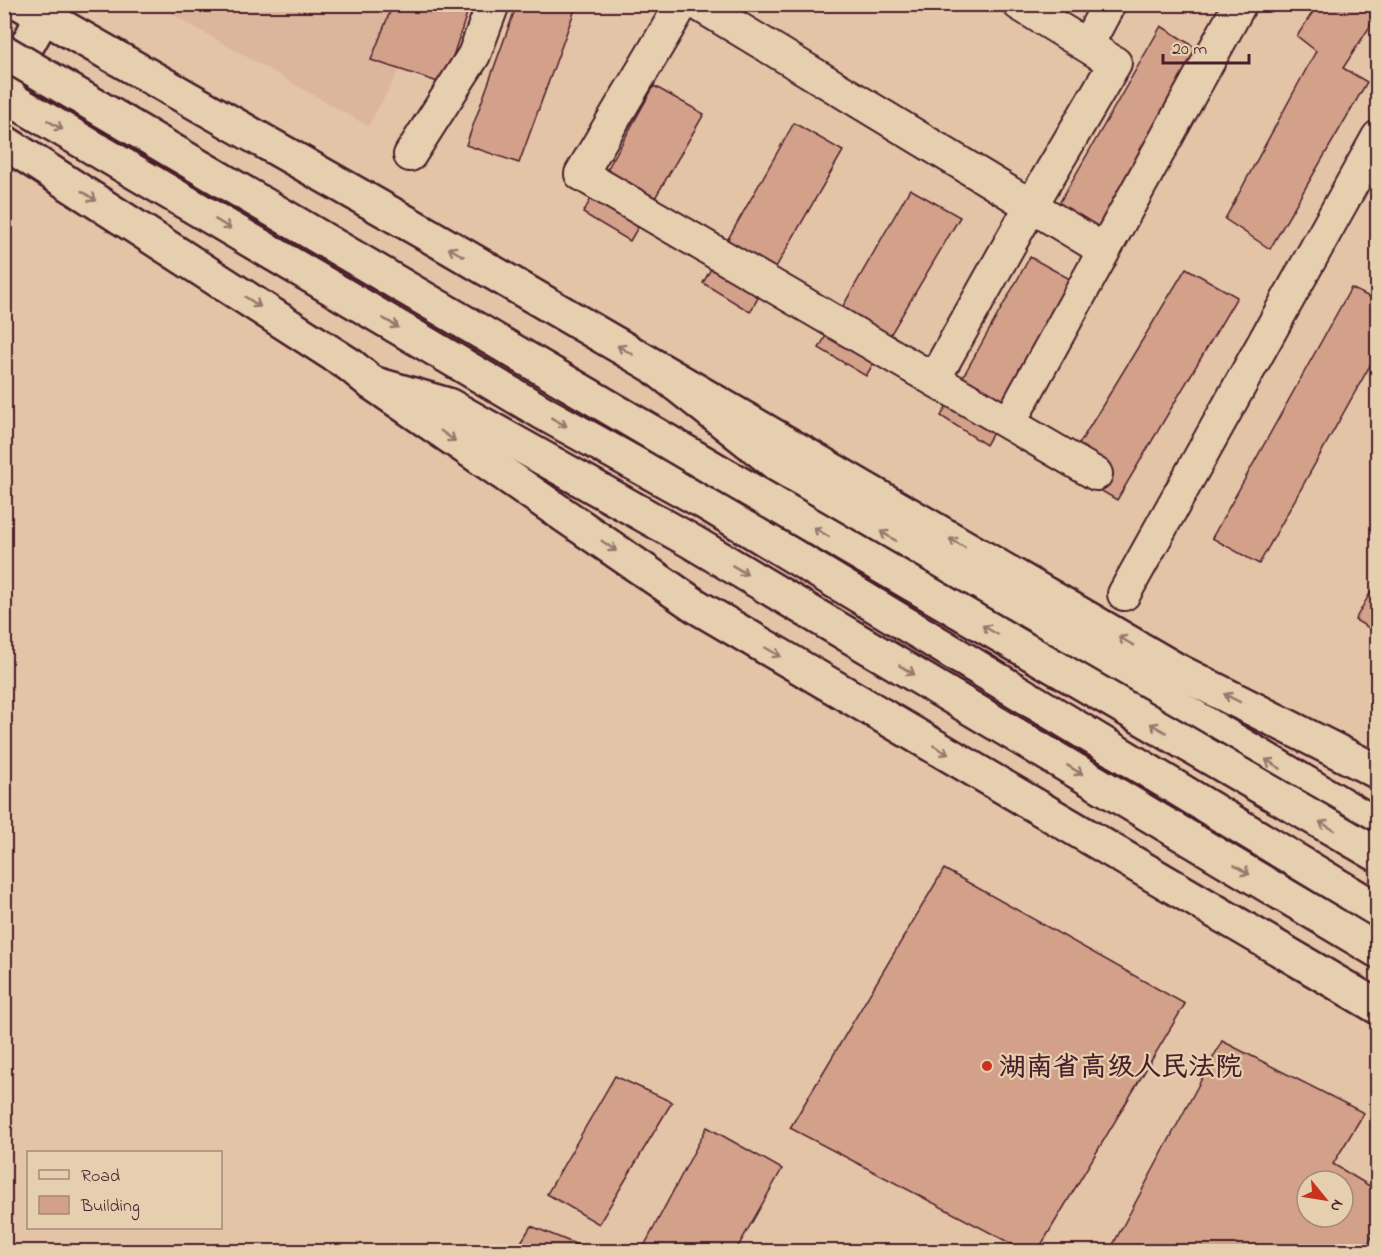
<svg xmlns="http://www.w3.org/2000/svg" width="1382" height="1256" viewBox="0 0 1382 1256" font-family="'Indie Flower','LXGW WenKai TC',sans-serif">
<rect width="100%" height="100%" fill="#e3c4a6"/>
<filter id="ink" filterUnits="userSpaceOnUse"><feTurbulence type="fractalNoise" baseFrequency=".0167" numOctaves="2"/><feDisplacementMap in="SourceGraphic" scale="12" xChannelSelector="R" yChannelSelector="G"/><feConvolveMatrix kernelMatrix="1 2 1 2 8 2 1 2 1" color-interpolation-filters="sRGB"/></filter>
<g filter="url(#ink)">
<path fill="#dbb69c" d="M156 5H436L368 126Z"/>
<g fill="#d3a08a" stroke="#4a1f2b" stroke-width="1.5" fill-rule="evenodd">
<path d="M393 4H470L444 84 371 60Z"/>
<path d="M517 4H577L519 163 466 145Z"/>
<path d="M1318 4H1361L1378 14 1343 68 1367 82 1270 249 1225 219 1316 51 1297 36Z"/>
<path d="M1161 26 1206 54 1094 248 1049 221Z"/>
<path d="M654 86 704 114 630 241 583 213Z"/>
<path d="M794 123 843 151 750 312 703 283Z"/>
<path d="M910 189 960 217 866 376 819 348Z"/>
<path d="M1030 257 1079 284 986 445 941 416Z"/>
<path d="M1186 268 1237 297 1117 500 1064 469Z"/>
<path d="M1351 288 1378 301V351L1259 564 1212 538Z"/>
<path d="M1378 579V633L1355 620Z"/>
<path d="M944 869 1185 1004 1037 1252H1027L790 1128Z"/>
<path d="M1222 1041 1364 1113 1333 1164 1378 1191V1227L1363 1252H1109ZM1307 1181H1343V1217H1307Z"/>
<path d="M615 1076 672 1102 599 1224 547 1194Z"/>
<path d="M707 1127 782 1169 735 1252H641Z"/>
<path d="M531 1226 593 1251 515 1252Z"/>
</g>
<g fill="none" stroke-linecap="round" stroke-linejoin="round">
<defs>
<g id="street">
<path d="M682 4 581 174 1096 474"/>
<path d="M698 4 1104 250"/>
<path d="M1087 45 1109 4"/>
<path d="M410 155 474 55 493 4"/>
<path d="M934 379 1031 206 1115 63 1019 4"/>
<path d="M1009 423 1240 4"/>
<path d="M1124 594 1378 137"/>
</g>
<g id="secondary">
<path d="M22 4 425 233 1176 670 1378 772"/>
<path d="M4 87 50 4"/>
<path d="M4 142 350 365 372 383 696 606 1378 1007"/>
</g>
<g id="highway">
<path d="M4 95 547 415 704 502 1378 910"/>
<path d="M657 369 802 484 1378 826"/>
<path d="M372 383 448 405 689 540 1378 951"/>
</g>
</defs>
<use href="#street" stroke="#4a1f2b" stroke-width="36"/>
<use href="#secondary" stroke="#4a1f2b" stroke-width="38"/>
<use href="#highway" stroke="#4a1f2b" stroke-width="38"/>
<use href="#street" stroke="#e5cfae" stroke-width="32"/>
<use href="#secondary" stroke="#e5cfae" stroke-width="33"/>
<use href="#highway" stroke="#e5cfae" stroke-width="33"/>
<defs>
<path id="highway-bridge" d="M4 52 721 473 1378 855"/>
</defs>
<use href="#highway-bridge" stroke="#4a1f2b" stroke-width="38" stroke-linecap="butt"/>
<use href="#highway-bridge" stroke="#e5cfae" stroke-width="33"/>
</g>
<defs><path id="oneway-shaft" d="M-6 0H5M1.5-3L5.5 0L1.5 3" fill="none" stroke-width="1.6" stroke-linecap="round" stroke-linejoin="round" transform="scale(1.5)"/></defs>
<g stroke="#98776c">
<use href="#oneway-shaft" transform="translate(55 125) rotate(31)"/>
<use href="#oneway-shaft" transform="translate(89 196) rotate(33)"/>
<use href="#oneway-shaft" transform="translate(223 224) rotate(31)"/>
<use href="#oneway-shaft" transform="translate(456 252) rotate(-150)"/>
<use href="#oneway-shaft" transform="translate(253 302) rotate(33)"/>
<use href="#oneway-shaft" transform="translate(391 323) rotate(31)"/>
<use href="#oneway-shaft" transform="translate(625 350) rotate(-150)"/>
<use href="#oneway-shaft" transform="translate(559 422) rotate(29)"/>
<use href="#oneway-shaft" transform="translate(448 436) rotate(35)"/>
<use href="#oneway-shaft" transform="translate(821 532) rotate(-150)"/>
<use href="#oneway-shaft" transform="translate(888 536) rotate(-149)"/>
<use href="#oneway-shaft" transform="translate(957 543) rotate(-150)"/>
<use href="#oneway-shaft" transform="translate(609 546) rotate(35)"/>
<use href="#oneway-shaft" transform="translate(740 570) rotate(31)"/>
<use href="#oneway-shaft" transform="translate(990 630) rotate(-150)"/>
<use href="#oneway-shaft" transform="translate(1126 641) rotate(-150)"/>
<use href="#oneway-shaft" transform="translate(773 652) rotate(30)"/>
<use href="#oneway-shaft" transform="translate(907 670) rotate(31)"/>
<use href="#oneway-shaft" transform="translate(1232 698) rotate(-153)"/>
<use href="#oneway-shaft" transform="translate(1158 728) rotate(-150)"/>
<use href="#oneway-shaft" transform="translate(941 750) rotate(30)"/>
<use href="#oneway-shaft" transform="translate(1273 764) rotate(-149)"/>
<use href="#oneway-shaft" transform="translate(1075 770) rotate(31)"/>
<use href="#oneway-shaft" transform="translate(1327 826) rotate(-150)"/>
<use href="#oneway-shaft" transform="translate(1242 870) rotate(31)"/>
</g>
</g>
<circle fill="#c8321e" stroke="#e5cfae" stroke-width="2" cx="987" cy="1066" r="6"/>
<g text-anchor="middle" stroke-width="4.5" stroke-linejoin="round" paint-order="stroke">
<g font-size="27" font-weight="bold" fill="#4a1f2b" stroke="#e5cfae" text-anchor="start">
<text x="999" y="1075">湖南省高级人民法院</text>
</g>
</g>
<rect width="1382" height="1256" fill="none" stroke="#e5cfae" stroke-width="24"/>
<rect x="12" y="12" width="1358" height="1232" fill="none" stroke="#4a1f2b" stroke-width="2" filter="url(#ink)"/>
<rect x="27" y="1151" width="195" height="78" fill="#e5cfae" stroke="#a7897a" stroke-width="1.5"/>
<rect x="39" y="1170" width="30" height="9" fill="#e5cfae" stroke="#a7897a" stroke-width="1.5"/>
<text x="81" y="1181" font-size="18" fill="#4a1f2b">Road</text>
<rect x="39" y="1196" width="30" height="18" fill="#d3a08a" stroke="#a7897a" stroke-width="1.5"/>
<text x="81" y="1211" font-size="18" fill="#4a1f2b">Building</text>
<g transform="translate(1325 1199) rotate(120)"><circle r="28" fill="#e5cfae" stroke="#a7897a" stroke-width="1.5"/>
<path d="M0-4.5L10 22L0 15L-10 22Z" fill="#c8321e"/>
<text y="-9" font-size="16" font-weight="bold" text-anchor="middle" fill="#4a1f2b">N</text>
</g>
<path d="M1163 54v9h86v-9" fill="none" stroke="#4a1f2b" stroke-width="3"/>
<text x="1172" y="54" font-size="18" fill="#4a1f2b" stroke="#e5cfae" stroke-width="4.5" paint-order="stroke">20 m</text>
</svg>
